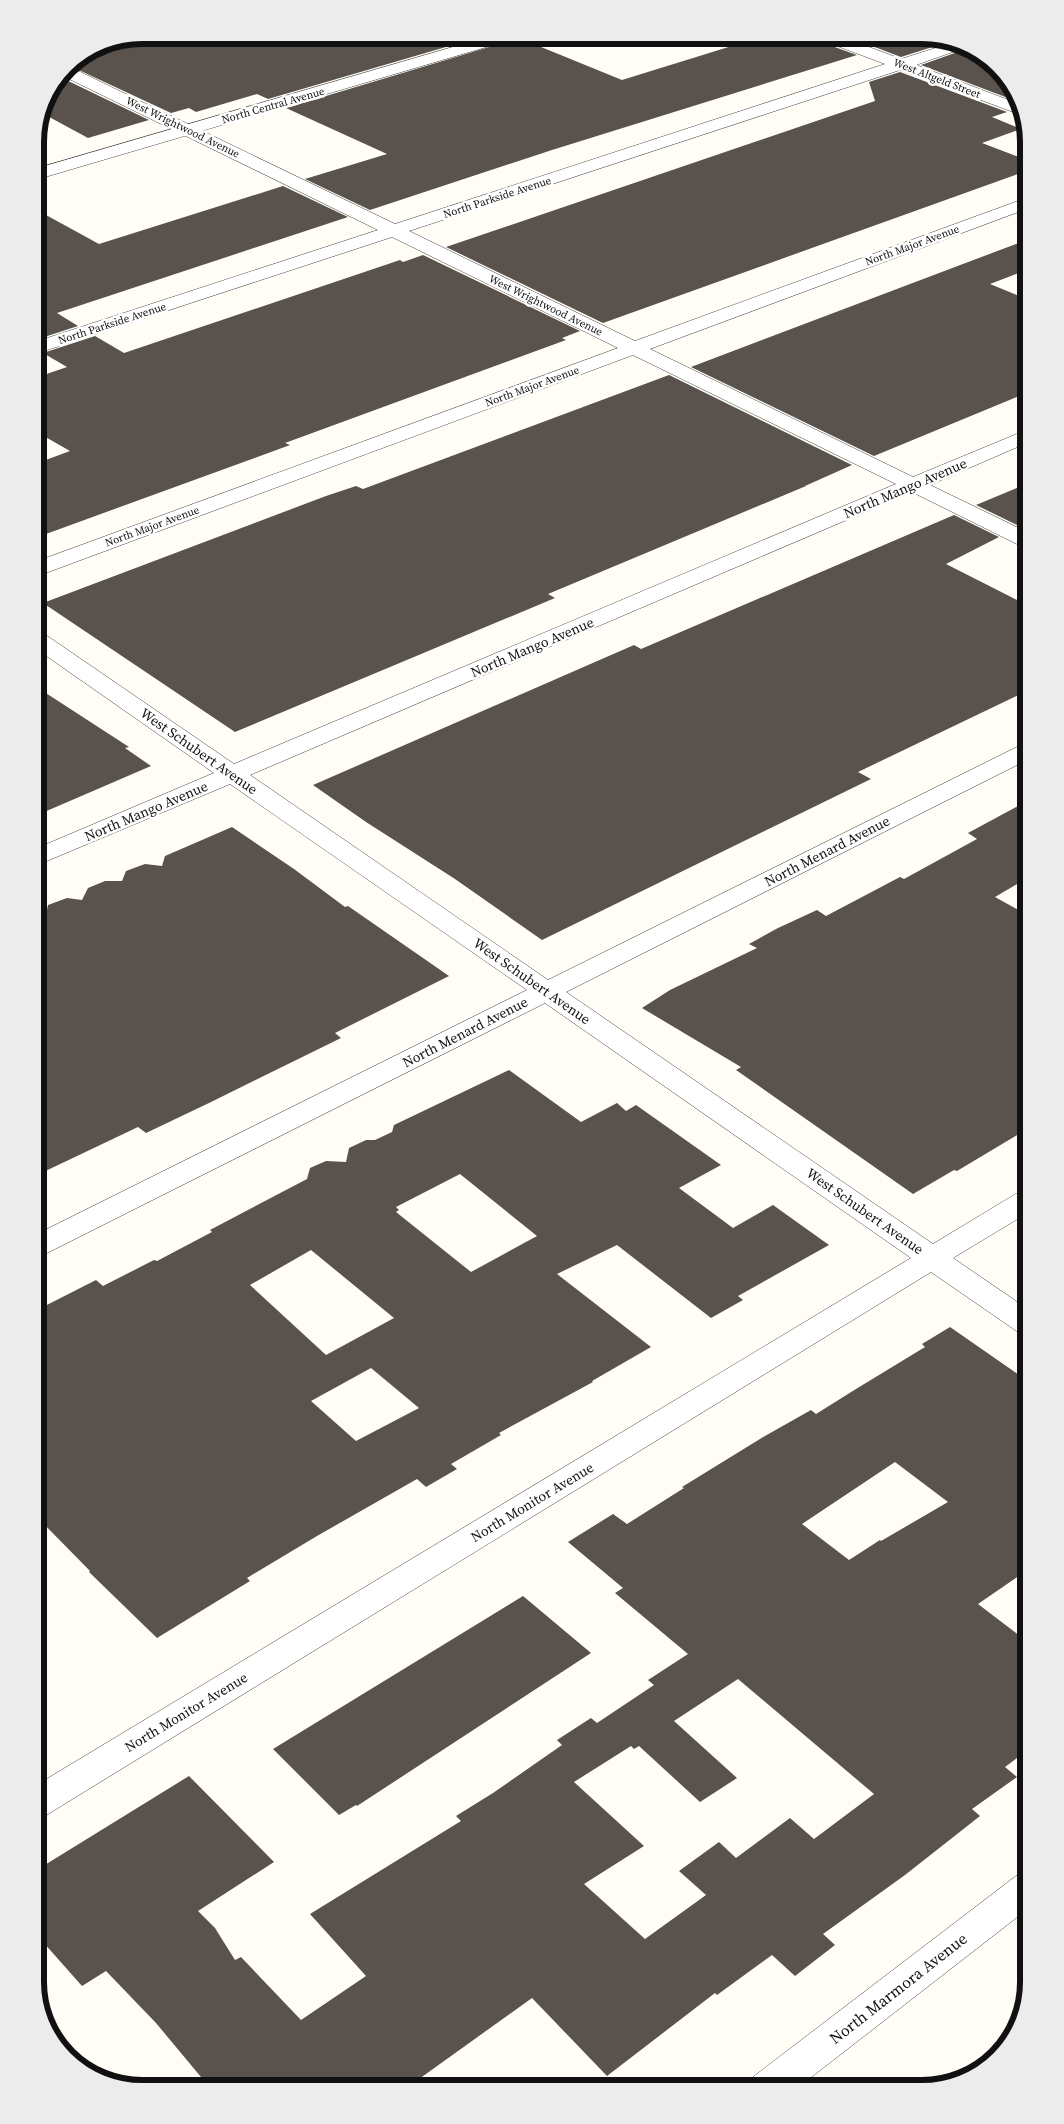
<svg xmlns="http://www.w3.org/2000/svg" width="1064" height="2124" viewBox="0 0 1064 2124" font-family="'Source Serif 4',serif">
<rect width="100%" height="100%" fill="#fffdf5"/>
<g fill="#5a524d" fill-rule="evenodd">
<path d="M141 35H487L268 99 257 94 196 112 189 108 171 113 68 65 101 43Z"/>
<path d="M767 35H812L815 40 857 55 552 150 370 210 305 179 387 154 286 108 519 38 622 80Z"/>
<path d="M843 35H930L948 42 901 57Z"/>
<path d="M966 49 987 57 1021 103 921 65Z"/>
<path d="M900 72 1007 112 992 117 1021 129 982 143 1029 161V170L603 323 446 247 875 101 869 82Z"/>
<path d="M60 76V77L149 120 88 138 40 112 43 100Z"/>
<path d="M283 186 348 217 57 313 78 326 35 340V209L99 244Z"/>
<path d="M1029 239V269L990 284 1029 300V392L874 456 691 367Z"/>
<path d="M423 255 580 331 562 338 566 340 285 443 290 445 35 538V464L70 451 35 431V378L67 367 43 353 95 336 124 353 400 260 403 262Z"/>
<path d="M669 375 852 465 805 486H806L548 594 555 598 235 732 43 603 326 496 356 486 363 489Z"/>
<path d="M1029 483V523L1021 527 976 505Z"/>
<path d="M954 515 999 537 946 564 1029 606V690L858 772 871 779 542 940 455 879 366 822 313 785 634 645 641 649Z"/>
<path d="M35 686 129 747 125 748 151 766 35 816Z"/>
<path d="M1029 800V877L995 897 1029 916V1128L957 1171 954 1170 913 1194 736 1070 741 1067 642 1008 670 990 757 948 749 944 778 928 817 910 826 916 900 877 904 879 977 839 968 833Z"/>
<path d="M232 827 294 869 345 907 348 906 449 976 335 1033 341 1038 209 1103 146 1133 138 1127 35 1176V914L47 910 48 905 67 898 82 900 88 888 105 881H122L126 871 145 864 162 866 165 856Z"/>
<path d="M509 1070 581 1122 617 1103 626 1111 636 1105 721 1165 679 1188 733 1228 773 1205 829 1245 738 1296 743 1300 711 1318 617 1245 557 1274 651 1347 592 1381 593 1382 499 1433 501 1435 451 1464 457 1469 426 1487 417 1479 317 1536 247 1578 250 1581 157 1638 89 1572 90 1571 35 1515V1311L96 1280 103 1286 154 1260 157 1261 212 1232 210 1230 307 1179 310 1168 326 1161 346 1162 349 1148 366 1140H375L392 1132 394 1125ZM460 1174 537 1236 471 1272 396 1212 399 1210 396 1207ZM311 1250 394 1318 326 1355 250 1285ZM371 1368 419 1408 356 1441 311 1401Z"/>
<path d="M950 1327 1029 1382V1569L978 1604 1029 1643V1749L1005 1767 1017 1777 972 1809 980 1816 905 1875 823 1934 835 1945 795 1976 772 1955 717 1995 715 1993 607 2076 532 1998 405 2089H211L156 2023 106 1971 82 1986 35 1933V1871L189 1776 274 1862 198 1911 215 1928 235 1960 241 1957 301 2020 366 1976 310 1914 461 1821 456 1816 493 1793 562 1745 557 1740 591 1718 597 1723 654 1685 648 1680 688 1654 615 1593 623 1588 568 1542 613 1514 627 1524 684 1488 682 1487 765 1436 811 1410 816 1414 856 1389 925 1347 922 1344ZM895 1462 948 1502 881 1541 880 1540 849 1560 802 1524ZM738 1679 874 1794 814 1839 790 1818 736 1858 719 1842 679 1871 706 1895 645 1939 584 1884 644 1846 574 1782 631 1746 634 1749 639 1746 700 1802 737 1778 674 1721Z"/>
<path d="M523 1596 591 1653 357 1806 356 1805 339 1815 273 1749Z"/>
</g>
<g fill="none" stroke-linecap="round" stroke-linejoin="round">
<defs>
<g id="minor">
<path d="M814 35H837L901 59 951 43 964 48 916 65 1022 105 1024 116 900 70 409 231 635 341 1029 197V208L650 349 913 477 1029 429V442L930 485 1029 533V547L1021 546 912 492 250 775 548 980 1021 745 1029 743V759L566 992 933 1244 1019 1192 1029 1190V1212L953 1258 1029 1310V1335L1018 1332 931 1272 48 1814 35 1818V1786L911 1258 545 1003 45 1254 35 1257V1235L527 990 230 784 35 866V849L214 773 35 648V631L43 633 234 764 896 484 633 355 35 577V562L618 348 392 237 35 354V342L378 230 61 75 66 66 70 67 395 224 885 64 816 38Z"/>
<path d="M1029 1872V1908L796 2089H747L753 2077 1016 1876Z"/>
</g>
<path id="tertiary" d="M494 35H519L517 38 35 180V169Z"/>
</defs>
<use href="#minor" stroke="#444" stroke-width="1"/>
<use href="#tertiary" stroke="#444" stroke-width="1"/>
<use href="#minor" fill="#fff" fill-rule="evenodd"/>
<use href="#tertiary" fill="#fff" fill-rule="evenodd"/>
</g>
<g text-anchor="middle" stroke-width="5" stroke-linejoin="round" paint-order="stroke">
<g font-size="11" fill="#111" stroke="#fff">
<text transform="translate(937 78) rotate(21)" y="4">West Altgeld Street</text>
<text transform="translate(273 105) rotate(-16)" y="4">North Central Avenue</text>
<text transform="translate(183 127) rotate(26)" y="4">West Wrightwood Avenue</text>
<text transform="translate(497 197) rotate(-18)" y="4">North Parkside Avenue</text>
<text transform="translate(912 245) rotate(-20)" y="4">North Major Avenue</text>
<text transform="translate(546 305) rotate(26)" y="4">West Wrightwood Avenue</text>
<text transform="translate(112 323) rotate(-18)" y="4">North Parkside Avenue</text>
<text transform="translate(532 386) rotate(-20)" y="4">North Major Avenue</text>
<text transform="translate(152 526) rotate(-20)" y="4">North Major Avenue</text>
</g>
<g font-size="14" fill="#111" stroke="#fff">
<text transform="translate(905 488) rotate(-23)" y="5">North Mango Avenue</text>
<text transform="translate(532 647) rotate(-23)" y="5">North Mango Avenue</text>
<text transform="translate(199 751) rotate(35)" y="5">West Schubert Avenue</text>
<text transform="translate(146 811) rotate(-23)" y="5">North Mango Avenue</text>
<text transform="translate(827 851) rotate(-27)" y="5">North Menard Avenue</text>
<text transform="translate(532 981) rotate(35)" y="5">West Schubert Avenue</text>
<text transform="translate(465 1032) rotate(-27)" y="5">North Menard Avenue</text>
<text transform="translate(865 1211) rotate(35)" y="5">West Schubert Avenue</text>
<text transform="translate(532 1502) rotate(-31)" y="5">North Monitor Avenue</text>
<text transform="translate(186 1712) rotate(-31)" y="5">North Monitor Avenue</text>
</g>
<g font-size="16" fill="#111" stroke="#fff">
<text transform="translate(898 1988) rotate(-38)" y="6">North Marmora Avenue</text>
</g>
</g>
<path d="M0 0H1064V2124H0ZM142 44H922A98 98 0 0 1 1020 142V1982A98 98 0 0 1 922 2080H142A98 98 0 0 1 44 1982V142A98 98 0 0 1 142 44Z" fill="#ececec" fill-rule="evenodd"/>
<path fill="none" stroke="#111" stroke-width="6" d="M142 44H922A98 98 0 0 1 1020 142V1982A98 98 0 0 1 922 2080H142A98 98 0 0 1 44 1982V142A98 98 0 0 1 142 44Z"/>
</svg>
